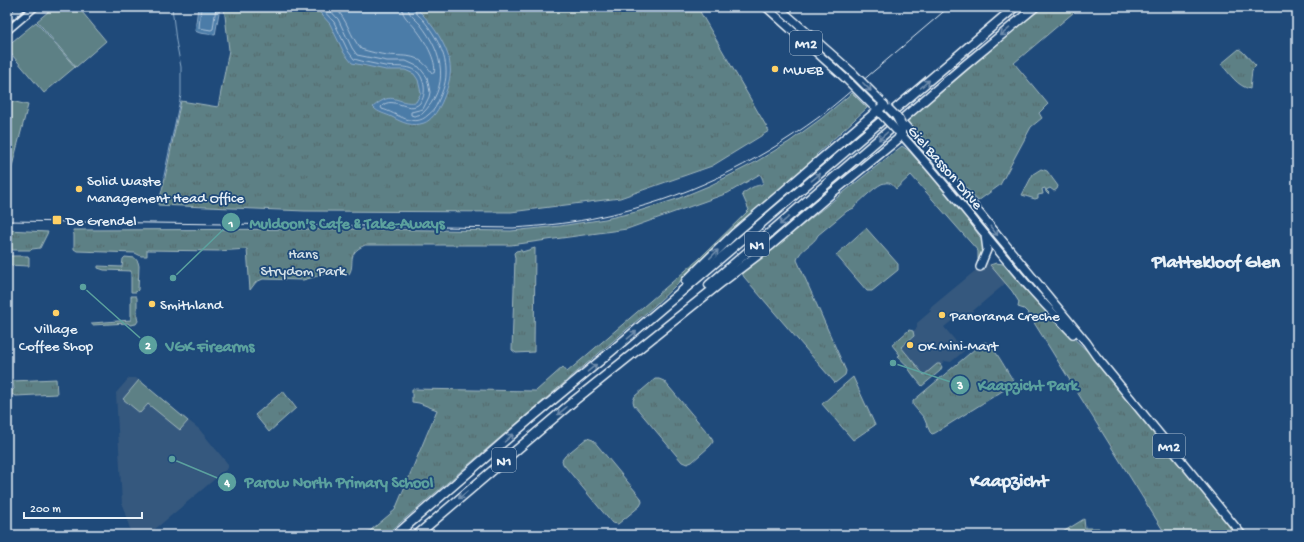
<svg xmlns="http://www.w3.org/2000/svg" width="1304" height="542" viewBox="0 0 1304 542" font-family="'Gochi Hand',sans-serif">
<defs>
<pattern id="grass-tufts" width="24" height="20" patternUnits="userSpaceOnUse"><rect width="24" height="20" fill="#5d8085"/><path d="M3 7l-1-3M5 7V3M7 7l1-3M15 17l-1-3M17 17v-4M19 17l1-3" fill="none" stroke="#53676a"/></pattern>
</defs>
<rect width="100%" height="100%" fill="#1f4a7a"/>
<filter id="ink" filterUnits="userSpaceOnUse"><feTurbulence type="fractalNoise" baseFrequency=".025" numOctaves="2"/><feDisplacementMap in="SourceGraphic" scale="8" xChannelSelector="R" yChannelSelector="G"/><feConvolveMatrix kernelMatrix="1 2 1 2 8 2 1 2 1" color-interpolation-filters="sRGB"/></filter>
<g filter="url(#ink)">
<g fill="#35587e">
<path d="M987 261 1006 283 962 320 959 315 944 327 964 351 951 362 945 361 941 365 940 364 924 375 901 347 914 337V334L913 331 917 328V323L931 311 929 309Z"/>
<path d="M129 378H136L199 429 228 464V468L148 535H132L122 504 116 393Z"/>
</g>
<g fill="url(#grass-tufts)" stroke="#a2b8be">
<path d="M224 7H696L699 10 769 131 712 166 620 198 511 212 305 211 158 205C168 170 173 135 181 101L218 107 229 50Z"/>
<path d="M770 7H775L827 53 849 77H848L796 30Z"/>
<path d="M1042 7H1080L1014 63 1048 104 1039 113 1042 118 1031 127 1000 185 978 201 907 121Z"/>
<path d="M1239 49 1243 52 1256 66 1252 70 1250 89C1237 86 1230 74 1221 64Z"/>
<path d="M852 93 867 108 816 155 817 156 719 244 653 307 386 535H365L395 510 437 410 419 403 412 402V389L536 391 563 367 567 372 699 259 749 210 742 194C745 192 749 189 753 187 761 184 767 186 760 174L728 193 627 229 511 245H365C345 254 356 263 349 274H325L303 280 263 279 256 282 250 290 247 249 218 251 147 250V256H141L135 253 77 251 74 249V235L73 230 354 229 511 231 560 226 605 219 636 212 677 199 711 185 754 163 789 142 822 118Z"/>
<path d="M902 146 909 151 945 191 969 221 984 243 985 248 982 256 978 259V251L911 175 896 189C893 185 890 182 885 183 878 183 862 200 856 205L854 208 847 211 818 235C814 245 800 248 797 260L846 371 845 375 835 383 744 277 742 273Z"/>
<path d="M1041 169 1047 171 1058 186 1057 189 1054 191 1050 188 1046 190 1049 193 1048 194 1046 192 1045 188 1042 189 1043 194 1038 195V198L1035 199 1022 195 1033 174Z"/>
<path d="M866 228 898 264V270L872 291H867L836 255Z"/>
<path d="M7 230 48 232 40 248 32 249 31 250H7Z"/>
<path d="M535 248 534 352 516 353 512 350 515 258 514 253 516 251 521 250 522 252Z"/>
<path d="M7 256H28L29 258V266L7 265Z"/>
<path d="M125 257 135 258 138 262 139 266 138 290 136 292H131V271L104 270 98 268V266L122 267 123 259Z"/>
<path d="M996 263 1003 264 1024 289 1031 293 1059 324 1090 354 1237 535H1166L1028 313 1024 309 1018 307 1019 302 1012 291 990 265Z"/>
<path d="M131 296H136L137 298V317L138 321 136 324 130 325 128 323 92 325V323L131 320Z"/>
<path d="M909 330 913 331 914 336 901 347 924 375 937 364H940L942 367 940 371 922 386C916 379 911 373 907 366 905 363 900 359 898 356L900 355 892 345Z"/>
<path d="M985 342C994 345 1007 372 1013 380L1012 385 935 433 932 434 930 432 924 418 913 405V401L982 343Z"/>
<path d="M853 377 875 425 853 440 822 404Z"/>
<path d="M56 379 57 394 16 396 11 394 12 391 14 389 13 381Z"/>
<path d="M655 379H659L664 381 712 438 713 442 710 446 692 462 687 464 682 462 634 405 633 401 635 396Z"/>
<path d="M283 391 296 408 269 432 255 415Z"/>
<path d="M587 438 593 440 641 498 642 502 640 506 618 524 612 523 563 464 562 460 565 456Z"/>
<path d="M1084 519 1085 528H1099V535H1058Z"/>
</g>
<g fill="#5d8085" stroke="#a2b8be">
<path d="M54 7H78L106 41 76 67 37 21Z"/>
<path d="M36 22 75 67 44 93 7 49V46Z"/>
<path d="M7 100 28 105 11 170 7 169Z"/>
<path d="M139 380 188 421 180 430 148 404 140 413 123 399Z"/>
</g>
<g fill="#4c7ba8" stroke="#8aaac8">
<path d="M198 7H220L215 35 200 33 195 31Z"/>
<path d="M315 7H334L336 8 337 7H415C429 20 442 37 448 55 450 61 451 70 450 76 448 90 438 118 424 123 412 127 403 123 392 117 386 114 378 113 373 107 394 89 396 105 416 102L421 93 418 80 414 74 405 70H386L352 63 344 53 330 24Z"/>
</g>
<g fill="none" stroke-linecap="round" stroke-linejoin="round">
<g stroke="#aac2d8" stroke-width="1">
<path d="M201 7 199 28 211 30 213 29 216 7"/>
<path d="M320 7 334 22 348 51 354 59C364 62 375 64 385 66 398 68 416 63 422 79 425 86 425 94 422 100 412 118 393 93 381 107L382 109C397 113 414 129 428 115 432 112 435 109 437 104 441 95 446 84 446 74 447 55 436 36 424 21 420 16 414 13 413 7"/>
<path d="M327 7 338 19 352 48 357 55 387 61H406L419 67 427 77 430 92 429 97 423 109 411 112V115L414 116 422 114C450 87 444 54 420 24 415 18 408 15 408 7"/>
<path d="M335 7C348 21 350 36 361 49 370 52 379 54 388 55 409 57 418 53 432 73H434C438 62 423 37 415 28 409 20 402 17 402 7"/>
</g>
<path stroke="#8aaac8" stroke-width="1" d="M164 176 181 95V67L176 41 172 7"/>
<defs>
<g id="secondary">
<path d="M7 20 22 7"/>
<path d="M7 31 35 7"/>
</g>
<g id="primary">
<path d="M766 7 846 79"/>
<path d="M778 7 853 73"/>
<path d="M903 123 930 153 1087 343 1096 356 1242 535"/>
<path d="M898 131C942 179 981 231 1023 280 1039 299 1056 316 1073 334"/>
<path d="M980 267 987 250 985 235"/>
</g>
<g id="highway">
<path d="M686 281 734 234 884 105"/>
<path d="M709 285 964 66 1035 7"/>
<path d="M396 535 530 419 607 355 1015 7"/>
<path d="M417 535 575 400 722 282 771 245 833 192 898 139 901 133V125"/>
</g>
</defs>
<use href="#secondary" stroke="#e8f1f8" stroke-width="9"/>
<use href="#primary" stroke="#e8f1f8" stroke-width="10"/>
<use href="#highway" stroke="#e8f1f8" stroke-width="11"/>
<use href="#secondary" stroke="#1f4a7a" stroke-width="6"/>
<use href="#primary" stroke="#1f4a7a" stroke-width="7"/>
<use href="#highway" stroke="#1f4a7a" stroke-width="8"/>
<path stroke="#e8f1f8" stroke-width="1" d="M7 221 513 228C543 226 573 223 603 216 682 200 755 164 819 117 836 104 852 90 868 76 895 53 922 30 949 7"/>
<defs>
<g id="primary-bridge">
<path d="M853 73 881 101"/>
<path d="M846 79 873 106"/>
<path d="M889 109 900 120"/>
<path d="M881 114 896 130"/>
</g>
<path id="highway-bridge" d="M897 117 901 125"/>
</defs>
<use href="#primary-bridge" stroke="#e8f1f8" stroke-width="10" stroke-linecap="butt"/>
<use href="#highway-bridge" stroke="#e8f1f8" stroke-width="11" stroke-linecap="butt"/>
<use href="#primary-bridge" stroke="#1f4a7a" stroke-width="7"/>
<use href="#highway-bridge" stroke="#1f4a7a" stroke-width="8"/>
</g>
<defs><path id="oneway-shaft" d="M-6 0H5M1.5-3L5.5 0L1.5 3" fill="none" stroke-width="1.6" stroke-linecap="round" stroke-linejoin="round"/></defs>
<g stroke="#6f8dac">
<use href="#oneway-shaft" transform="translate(1005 32) rotate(140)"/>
<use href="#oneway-shaft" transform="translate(925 84) rotate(-41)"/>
<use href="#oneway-shaft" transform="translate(867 87) rotate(46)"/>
<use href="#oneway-shaft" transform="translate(883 136) rotate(139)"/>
<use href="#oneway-shaft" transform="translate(816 177) rotate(-40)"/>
<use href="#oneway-shaft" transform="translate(784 221) rotate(139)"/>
<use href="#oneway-shaft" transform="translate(994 231) rotate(51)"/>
<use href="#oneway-shaft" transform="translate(714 254) rotate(-45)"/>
<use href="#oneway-shaft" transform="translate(632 335) rotate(-40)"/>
<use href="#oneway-shaft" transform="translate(592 368) rotate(-40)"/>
<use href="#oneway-shaft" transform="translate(562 411) rotate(140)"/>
<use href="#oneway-shaft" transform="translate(509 438) rotate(-41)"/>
<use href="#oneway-shaft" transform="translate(463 495) rotate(140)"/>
</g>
</g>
<g fill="#ffd166" stroke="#1f4a7a" stroke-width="1.5">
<circle cx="775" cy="69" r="4"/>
<circle cx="79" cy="189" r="4"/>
<rect x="52" y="215" width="10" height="10" rx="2"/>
<circle cx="152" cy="304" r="4"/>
<circle cx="56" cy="313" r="4"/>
<circle cx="942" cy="315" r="4"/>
<circle cx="910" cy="345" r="4"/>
</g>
<g text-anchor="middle" stroke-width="3.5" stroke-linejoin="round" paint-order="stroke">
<g fill="#1f4a7a" stroke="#acbfd2" stroke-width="1">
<rect x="790" y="31" width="32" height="24" rx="3"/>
<rect x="745" y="232" width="24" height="24" rx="3"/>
<rect x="1153" y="434" width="32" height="24" rx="3"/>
<rect x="492" y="448" width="24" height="24" rx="3"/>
</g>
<g font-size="14" font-weight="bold" fill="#e8f1f8">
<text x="806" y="48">M12</text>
<text x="757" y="249">N1</text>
<text x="1169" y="451">M12</text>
<text x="504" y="465">N1</text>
</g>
<g font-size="15" fill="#e8f1f8" stroke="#1f4a7a" text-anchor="start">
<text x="783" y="74">MWEB</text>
<text x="87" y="185">Solid Waste<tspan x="87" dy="17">Management Head Office</tspan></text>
<text x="66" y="225">De Grendel</text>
<text x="160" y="309">Smithland</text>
<text x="950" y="320">Panorama Creche</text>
<text x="56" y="333" text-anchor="middle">Village<tspan x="56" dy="17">Coffee Shop</tspan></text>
<text x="918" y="350">OK Mini-Mart</text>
</g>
<g font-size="15" fill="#e8f1f8" stroke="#1f4a7a">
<text transform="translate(946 167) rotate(49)" y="5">Giel Basson Drive</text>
</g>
<g font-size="15" fill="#d3e0e7" stroke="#1f4a7a">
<text x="303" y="258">Hans<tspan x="303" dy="17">Strydom Park</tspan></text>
</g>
<g font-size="19" font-weight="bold" fill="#e8f1f8" stroke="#1f4a7a">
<text x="1216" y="267">Plattekloof Glen</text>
<text x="1009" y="486">Kaapzicht</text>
</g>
</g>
<path fill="none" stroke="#5ba19e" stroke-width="1.5" d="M173 278L231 222M83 287L148 345M893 363L960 385M172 459L227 482"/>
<g fill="#5ba19e" stroke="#1f4a7a" stroke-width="1.5">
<circle cx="173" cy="278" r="4"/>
<circle cx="83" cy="287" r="4"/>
<circle cx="893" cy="363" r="4"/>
<circle cx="172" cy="459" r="4"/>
<circle cx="231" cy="222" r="10"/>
<circle cx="148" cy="345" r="10"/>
<circle cx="960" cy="385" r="10"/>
<circle cx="227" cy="482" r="10"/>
</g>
<g font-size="12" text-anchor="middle" font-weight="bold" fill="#fff">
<text x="231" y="227">1</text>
<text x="148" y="349">2</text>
<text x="960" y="389">3</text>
<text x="227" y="486">4</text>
</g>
<g font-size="16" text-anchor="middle" font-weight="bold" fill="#5ba19e" stroke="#1f4a7a" stroke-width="3.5" stroke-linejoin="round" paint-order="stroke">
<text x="347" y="228">Muldoon's Cafe &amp; Take-Aways</text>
<text x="210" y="351">VGK Firearms</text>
<text x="1028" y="390">Kaapzicht Park</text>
<text x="339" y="487">Parow North Primary School</text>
</g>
<rect width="1304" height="542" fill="none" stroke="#1f4a7a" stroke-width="24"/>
<rect x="12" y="12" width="1280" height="518" fill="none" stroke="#e8f1f8" stroke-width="1.5" filter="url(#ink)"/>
<path d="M24 512v6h118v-6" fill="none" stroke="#e8f1f8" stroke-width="2"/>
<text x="30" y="512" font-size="12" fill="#e8f1f8" stroke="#1f4a7a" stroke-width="3" paint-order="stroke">200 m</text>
</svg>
